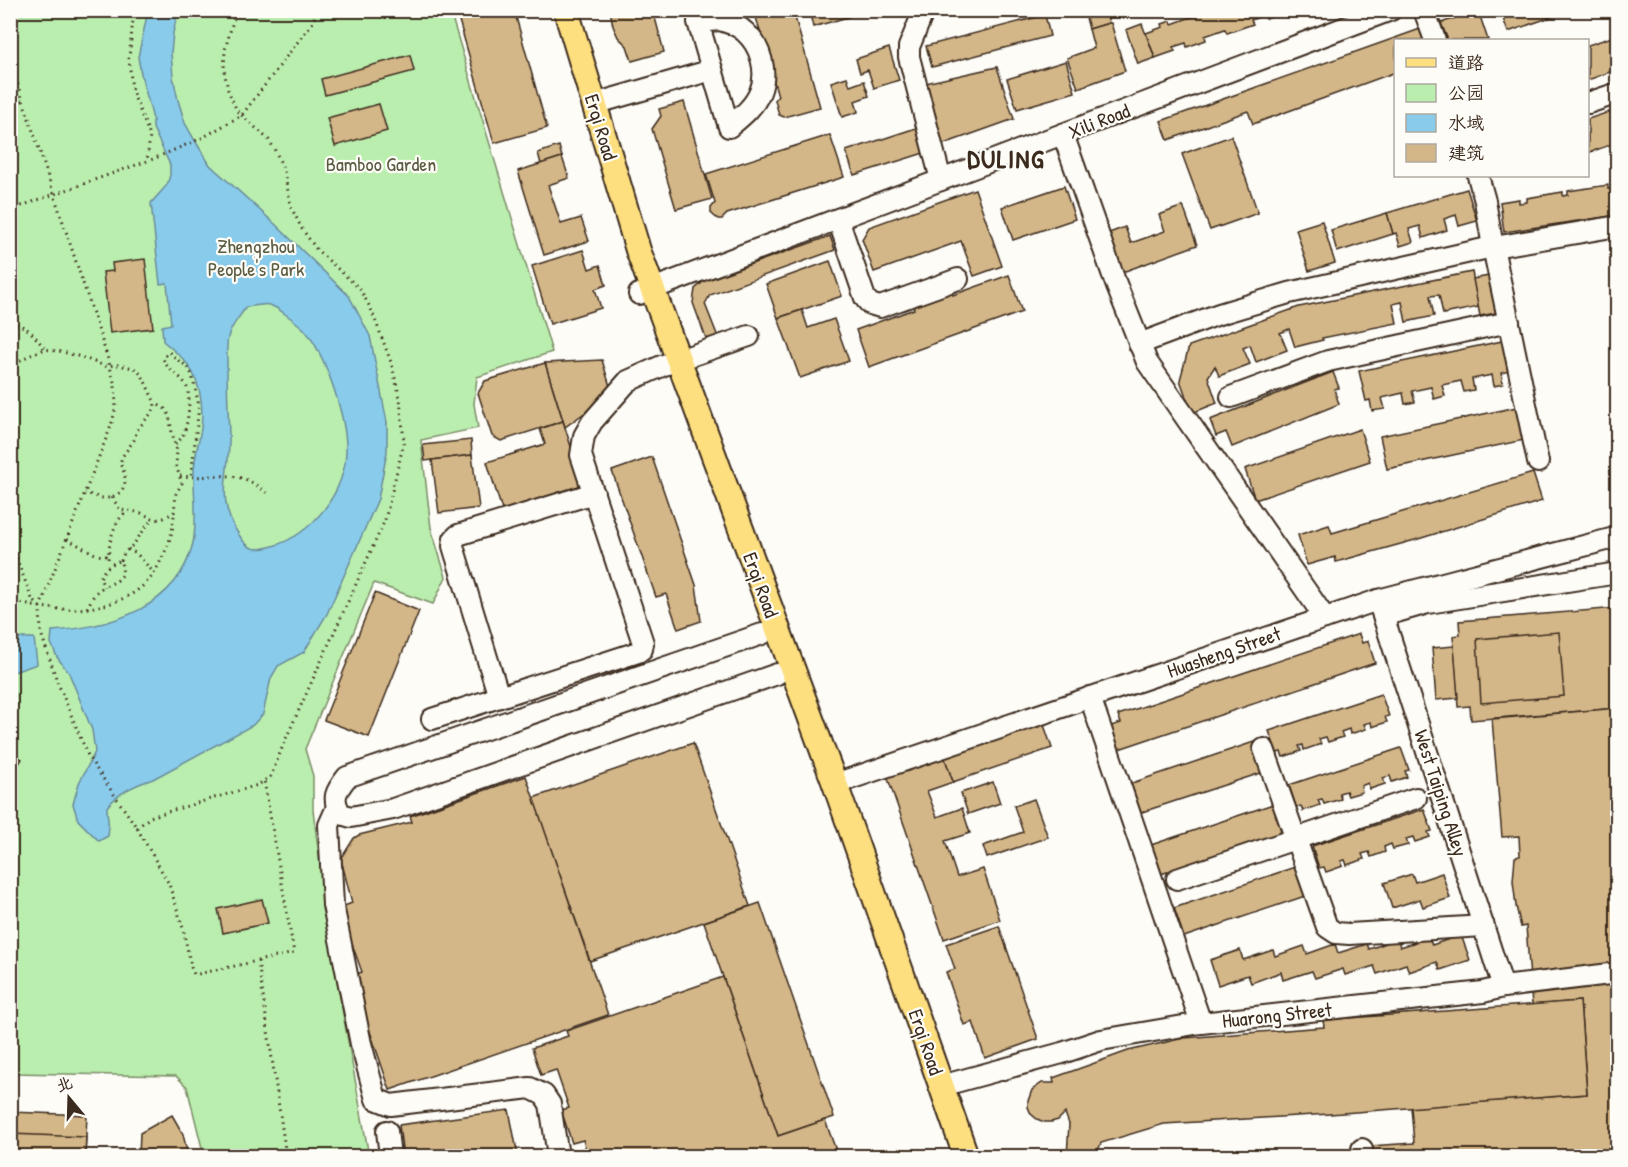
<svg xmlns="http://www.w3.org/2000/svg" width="1628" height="1167" viewBox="0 0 1628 1167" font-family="'Patrick Hand','LXGW WenKai TC',sans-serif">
<rect width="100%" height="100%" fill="#fdfcf7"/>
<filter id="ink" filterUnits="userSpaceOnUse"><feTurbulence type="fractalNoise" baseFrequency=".0167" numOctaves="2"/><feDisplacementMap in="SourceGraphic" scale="12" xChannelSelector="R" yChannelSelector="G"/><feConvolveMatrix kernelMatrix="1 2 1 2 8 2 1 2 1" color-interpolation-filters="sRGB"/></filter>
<g filter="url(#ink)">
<path fill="#baeeae" stroke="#7a8c66" stroke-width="1.5" d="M11 11H450L552 352 477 377 474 404 478 428 421 440 431 528 446 577 433 604 374 583 305 749 313 776V810L331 948 369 1156H204L187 1087 176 1076 11 1073Z"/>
<g fill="#89cbea" stroke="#6a8b98" stroke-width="1.5" fill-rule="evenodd">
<path d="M148 11H178L173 33 171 53 173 77 178 100 185 123 194 139 210 165 275 224 349 296 370 336 387 422V452L378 499 327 614 304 652 278 666 271 678 263 714 253 725 153 779C135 785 119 792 107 807 107 817 110 827 108 836L99 841 78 820 73 804 79 783 95 752 92 730 69 673 57 657 51 643 52 631C111 627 178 608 193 543 198 519 193 493 194 469 195 455 199 442 201 428 204 405 200 377 183 359 177 353 170 347 163 341L162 326 171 324 167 283 160 284 151 203 167 185 170 175V165L153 128V119L141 74 138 57ZM260 305C263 305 266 304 269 305 274 306 281 311 285 314 291 318 297 323 303 328 325 352 347 419 346 451 345 492 313 534 273 546 256 551 249 551 239 535 214 499 231 472 229 434 228 410 227 385 227 361 227 353 226 342 229 334 232 325 241 315 246 307Z"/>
<path d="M23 638H34L37 664 11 673V640Z"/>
</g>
<g fill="#d4b788" stroke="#3b2a1e" stroke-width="1.5">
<path d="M456 10H514L547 128 494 143Z"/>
<path d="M610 10H653L664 52 632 61 627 46 618 37 613 26Z"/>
<path d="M754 10H793L820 107 784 117 779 115 775 100 778 96Z"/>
<path d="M809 10H872L813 27Z"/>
<path d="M1084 10H1106L1109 23 1089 29Z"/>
<path d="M1284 10 1285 12 1266 19 1264 15 1251 20 1253 24 1227 33 1225 29 1205 36 1206 40 1187 47 1186 43 1173 47 1175 51 1155 58 1146 33 1163 27 1162 24 1171 21 1172 24 1202 13V10Z"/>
<path d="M1478 10 1488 40H1448L1441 23Z"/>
<path d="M1500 10H1571L1508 32Z"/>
<path d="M1045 15 1050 36 932 67 926 46Z"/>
<path d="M1109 23H1111L1125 71 1078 88 1067 58 1094 48 1089 29Z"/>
<path d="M1142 24 1155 58 1138 64 1126 30Z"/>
<path d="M1423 28 1427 40H1396V72L1253 124 1248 111 1168 140 1161 121Z"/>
<path d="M1618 35V69L1588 80V45Z"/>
<path d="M889 48 899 80 874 88 868 70 860 73 856 59Z"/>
<path d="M410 55 414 71 325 95 321 79Z"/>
<path d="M1066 61 1075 92 1017 109 1007 79Z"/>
<path d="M997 67 1014 119 941 145 921 84Z"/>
<path d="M847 77 850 86 864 81 869 96 855 101 858 112 842 117 831 82Z"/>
<path d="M684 102 712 199 676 209 652 129 661 116 659 109Z"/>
<path d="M379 104 387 131 335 146 327 118Z"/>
<path d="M1618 109V142L1588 153V119Z"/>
<path d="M916 128 924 153 854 175 846 151Z"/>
<path d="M830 135 844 177 727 214 722 219H718L714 216 711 213V208L715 203 706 174Z"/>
<path d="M1231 136 1258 213 1210 230 1182 154Z"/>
<path d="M559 146 562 157 541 164 538 153Z"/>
<path d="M562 157 569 178 548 185 561 224 581 218 589 241 544 255 518 171Z"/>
<path d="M1618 183V215L1504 232 1500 202 1519 199V203L1527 202V198L1563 192V196L1568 195V191L1608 185V189L1613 188 1612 184Z"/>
<path d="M1064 186 1075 219 1013 240 1002 207Z"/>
<path d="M975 189 1002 266 974 276 961 241 874 272 862 239 869 227Z"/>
<path d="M1467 189 1477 221 1459 226 1456 215 1444 219 1447 230 1423 238 1420 226 1409 229 1413 242 1400 246 1396 233 1393 234 1387 213Z"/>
<path d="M1183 206 1197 245 1117 274 1104 235 1125 227 1131 243 1165 231 1159 215Z"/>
<path d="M1387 213 1393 234 1337 252 1331 230Z"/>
<path d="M1322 221 1335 263 1309 271 1296 229Z"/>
<path d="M830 236 835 250 710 295 705 304 718 337 707 341 693 303 695 289 704 281Z"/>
<path d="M583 250 589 269 600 265 606 285 595 289 601 308 550 324 532 266Z"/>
<path d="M145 259 153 328 110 333 103 272 113 271 112 263Z"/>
<path d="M830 261 842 296 778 318 766 284Z"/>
<path d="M1472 272 1479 307 1443 314 1439 295 1430 296 1434 316 1406 322 1402 302 1393 304 1397 323 1322 338 1323 340 1295 347 1289 329 1280 333 1287 350 1256 362 1250 345 1243 348 1250 364 1219 376 1215 366 1208 377 1217 403 1192 413 1180 380 1189 346 1299 307Z"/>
<path d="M1009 275 1022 312 869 367 856 330 914 309 912 305 952 290 953 295Z"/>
<path d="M1489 276 1496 313 1480 316 1473 279Z"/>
<path d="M802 310 808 328 834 319 849 361 800 378 778 318Z"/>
<path d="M1507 340 1514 370 1501 373 1503 384 1494 386 1492 375 1472 379 1474 390 1464 392 1461 381 1442 385 1445 396 1434 399 1431 387 1412 391 1415 402 1405 404 1403 393 1382 398 1385 409 1372 411 1370 400 1366 401 1359 371Z"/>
<path d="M602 360 612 393 565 427 545 363Z"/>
<path d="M545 363 563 421 501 441 492 436 478 393 485 381Z"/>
<path d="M1333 372 1339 388 1334 389 1339 404 1232 447 1226 432 1216 436 1210 420Z"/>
<path d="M1517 407 1524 440 1387 469 1380 436Z"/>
<path d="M563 421 583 485 502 510 487 462 545 444 540 429Z"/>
<path d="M1360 429 1370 461 1255 500 1245 469Z"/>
<path d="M471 440 472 455 425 461 423 445Z"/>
<path d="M472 455 479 508 439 513 432 460Z"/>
<path d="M652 457 696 585 701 621 678 629 666 594 656 597 612 471Z"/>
<path d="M1533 473 1542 501 1415 540 1336 562 1335 557 1307 565 1298 535 1329 525 1332 533Z"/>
<path d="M375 593 419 611 369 737 324 720Z"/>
<path d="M1618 608V708L1471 720 1470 706 1458 707 1453 636 1460 635 1459 621Z"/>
<path d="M1559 632 1564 696 1481 703 1477 639Z"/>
<path d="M1359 634 1362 643 1368 641 1375 663 1119 749 1111 726 1121 723 1118 715Z"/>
<path d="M1454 646 1458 698 1436 700 1432 648Z"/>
<path d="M1381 694 1389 716 1385 717 1387 722 1372 727 1371 722 1364 724 1366 729 1350 734 1349 729 1341 732 1343 737 1328 742 1326 737 1319 739 1321 744 1304 750 1303 745 1299 746 1301 751 1283 757 1281 752 1277 753 1269 731Z"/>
<path d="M1618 708V1156H1371L1370 1146 1414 1143 1411 1107 1587 1094 1580 1001 1532 1005 1526 926 1521 927 1516 906 1513 881 1515 857 1520 856 1519 836 1502 837 1492 719Z"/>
<path d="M1043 722 1052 748 953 782 944 756Z"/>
<path d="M1254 742 1264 772 1139 813 1129 784Z"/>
<path d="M693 743 750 906 590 961 533 798Z"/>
<path d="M1401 748 1409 770 1405 771 1407 777 1392 782 1390 776 1383 778 1385 784 1370 789 1368 783 1361 786 1362 792 1348 796 1346 791 1339 793 1341 799 1324 804 1322 799 1318 800 1320 805 1303 811 1301 806 1296 807 1289 785Z"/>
<path d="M10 752 22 759 10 777Z"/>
<path d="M944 756 953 782 927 791 937 817 962 808 970 833 945 841 957 877 983 869 1000 920 944 939 887 776Z"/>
<path d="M526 776 608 1015 390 1090 351 976 362 972 339 908 352 903 341 859 354 838 359 835 412 822 410 816Z"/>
<path d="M993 782 1000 803 968 814 961 793Z"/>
<path d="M1034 799 1048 837 987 858 983 846 1023 832 1014 806Z"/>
<path d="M1276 803 1285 832 1161 874 1151 845Z"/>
<path d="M1424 809 1432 831 1428 832 1430 837 1415 842 1413 837 1406 839 1408 845 1393 849 1391 844 1384 847 1385 852 1371 857 1369 852 1362 854 1364 859 1347 865 1345 860 1341 861 1343 866 1326 872 1324 867 1319 868 1312 846Z"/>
<path d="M1298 866 1308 895 1184 937 1174 908Z"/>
<path d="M1442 873 1450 898 1423 907 1420 899 1392 908 1384 883 1412 874 1415 882Z"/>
<path d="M262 899 268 923 223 933 218 909Z"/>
<path d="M760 903 834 1117 778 1136 704 922Z"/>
<path d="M999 926 1038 1039 985 1058 973 1022 964 1025 946 972 955 969 946 944Z"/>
<path d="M1461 935 1470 960 1440 970 1437 962 1409 972 1406 964 1377 974 1374 966 1345 975 1343 969 1315 978 1312 971 1283 980 1281 972 1251 983 1248 975 1218 985 1210 960 1240 950 1243 960 1273 950 1275 956 1304 946 1307 954 1335 944 1338 953 1367 944 1369 949 1398 939 1400 947 1429 938 1432 945Z"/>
<path d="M723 977 778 1136 825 1120 838 1156H588L583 1140 572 1143 561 1110 569 1108 556 1070 541 1075 532 1048 568 1036 566 1031Z"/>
<path d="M1580 1001 1587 1094 1330 1114 1164 1124 1101 1143 1096 1156H1067L1069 1124 1065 1113 1058 1120 1051 1122H1044L1037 1119 1031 1114 1028 1107V1101L1032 1090 1042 1083H1054L1053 1078 1128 1051 1184 1038 1324 1027 1323 1020Z"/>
<path d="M509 1110 518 1156H403L399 1125Z"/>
<path d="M10 1112 87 1115 85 1156H10Z"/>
<path d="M172 1115 183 1134 188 1156H139L140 1133Z"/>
<path d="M10 1134 86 1137 85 1156H10Z"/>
<path d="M1240 1150 1241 1156H1188Z"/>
</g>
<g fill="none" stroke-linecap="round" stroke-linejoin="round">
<defs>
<g id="minor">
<path d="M924 10 909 47V57L941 180"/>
<path d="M1424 10 1435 40"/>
<path d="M720 20C729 23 738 25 745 32 761 46 768 72 760 92 754 107 741 117 729 127L698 22Z"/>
<path d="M1588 103 1618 93"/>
<path d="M594 104 712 70"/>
<path d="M1063 134 1116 284 1147 362 1325 618"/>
<path d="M1478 176 1485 201 1493 247 1538 462"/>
<path d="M838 219 865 298 870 304 880 307 958 279"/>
<path d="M639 294 1391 10"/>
<path d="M1139 344 1219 314 1289 293 1488 248 1618 226"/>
<path d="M1231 397 1328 361 1509 322"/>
<path d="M1378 600 1503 987"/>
<path d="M1383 616 1428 603 1618 573"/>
<path d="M762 634 347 777C336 791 331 798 341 814L351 817 393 809 777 674"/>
<path d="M499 697 453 546 454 539 458 535 594 493"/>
<path d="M1090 697 1201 1023"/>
<path d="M432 719 638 652 642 649 643 643 581 455 584 436 592 422 628 381 664 365 749 336"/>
<path d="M1264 749 1327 927 1336 933 1349 934 1484 926"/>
<path d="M835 784 1378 600 1618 537"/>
<path d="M337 807 329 825 333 905 361 1044 376 1099 391 1105 530 1088 544 1095 550 1104 558 1156"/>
<path d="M1177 879 1416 798"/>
<path d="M941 1086 1062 1053 1101 1040 1201 1023 1483 992 1503 987 1618 973"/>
<path d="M387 1131 390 1156"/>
<path d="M1362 1149V1156"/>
</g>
<path id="major" d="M566 10 638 250 835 784 966 1156"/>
</defs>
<use href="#minor" stroke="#3b2a1e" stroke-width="24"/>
<use href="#major" stroke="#3b2a1e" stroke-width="28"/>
<g stroke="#3b2a1e" stroke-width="3" stroke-dasharray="1.5 4.5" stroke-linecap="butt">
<path d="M134 10 129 58 132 91 150 136 147 161"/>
<path d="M10 61 108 359 115 386 116 407 111 426 40 607 41 633 57 681 89 758 137 828 169 884 183 928 191 967 194 974H198L294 953 264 780"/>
<path d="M10 104 23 100"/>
<path d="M10 210 153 159 202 138 242 115 313 22 317 10"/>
<path d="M10 324C27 323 35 337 45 349"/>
<path d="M10 367 24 358 45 349 63 352 81 357 105 366 118 365 134 368 142 375 155 403 154 410 137 430 134 440 122 457 120 464C129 478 127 494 108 498 102 499 92 495 85 493"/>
<path d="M175 444C178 442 180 440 182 437 188 427 193 392 184 382 178 374 166 369 163 358L169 352 179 361 188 367 192 375 199 406 191 477"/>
<path d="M180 476C219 480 235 465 269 495"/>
<path d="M10 489C15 500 14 510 10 521"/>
<path d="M112 497 120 510C127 511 134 511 141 513 157 520 158 523 174 512L176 494 182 483 176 466 177 451 172 433 169 415 165 409 155 403"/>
<path d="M67 539 97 555 106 556 108 558"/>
<path d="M10 541 32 599 39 606"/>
<path d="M128 549 137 554 154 573"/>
<path d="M108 559C110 540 112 524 127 511"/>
<path d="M121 561 124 553 133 545 152 519"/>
<path d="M10 599C23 605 37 607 50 608 84 612 125 606 149 580 155 573 159 564 163 556 170 542 174 528 174 512"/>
<path d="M87 608C91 601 94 592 102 588 112 582 116 584 123 574L121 561C110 563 104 569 100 578L104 587"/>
<path d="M137 828 150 817 258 785 271 776 284 743 385 520 404 442 400 398 391 362 371 309 360 289 317 250 302 229 291 207 284 171 276 152 269 140 237 111 228 90 224 70 225 50 236 10"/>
<path d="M258 961 286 1156"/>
</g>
<use href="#minor" stroke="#fdfcf7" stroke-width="20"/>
<use href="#major" stroke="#fddf80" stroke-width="24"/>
</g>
</g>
<g text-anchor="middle" stroke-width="4.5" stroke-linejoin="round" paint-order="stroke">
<g font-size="20" fill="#3b2a1e" stroke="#fdfcf7">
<text transform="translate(1099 121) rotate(-21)" y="7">Xili Road</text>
<text transform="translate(601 127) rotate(73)" y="7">Erqi Road</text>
<text transform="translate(761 585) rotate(70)" y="7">Erqi Road</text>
<text transform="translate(1224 652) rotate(-19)" y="7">Huasheng Street</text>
<text transform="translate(1441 793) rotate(72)" y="7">West Taiping Alley</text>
<text transform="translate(1277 1015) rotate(-6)" y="7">Huarong Street</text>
<text transform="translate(926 1042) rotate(71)" y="7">Erqi Road</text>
</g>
<g font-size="20" fill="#5b5b42" stroke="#fdfcf7">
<text x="381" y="171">Bamboo Garden</text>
<text x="256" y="253">Zhengzhou<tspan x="256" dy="23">People's Park</tspan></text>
</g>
<g font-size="26" font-weight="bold" letter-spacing="1.5" fill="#3b2a1e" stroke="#fdfcf7">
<text x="1006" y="168">DULING</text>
</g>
</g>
<rect width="1628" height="1167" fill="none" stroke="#fdfcf7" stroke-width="36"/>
<rect x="18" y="18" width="1592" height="1131" fill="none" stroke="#3b2a1e" stroke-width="2" filter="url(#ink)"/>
<rect x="1394" y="39" width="195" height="138" fill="#fdfcf7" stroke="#afa8a0" stroke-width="1.5"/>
<rect x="1406" y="58" width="30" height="9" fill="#fddf80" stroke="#afa8a0" stroke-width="1.5"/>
<text x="1448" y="69" font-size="18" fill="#3b2a1e">道路</text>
<rect x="1406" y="84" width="30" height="18" fill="#baeeae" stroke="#afa8a0" stroke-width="1.5"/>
<text x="1448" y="99" font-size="18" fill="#3b2a1e">公园</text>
<rect x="1406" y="114" width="30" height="18" fill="#89cbea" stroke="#afa8a0" stroke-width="1.5"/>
<text x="1448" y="129" font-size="18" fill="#3b2a1e">水域</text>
<rect x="1406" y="144" width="30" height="18" fill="#d4b788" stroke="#afa8a0" stroke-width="1.5"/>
<text x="1448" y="159" font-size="18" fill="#3b2a1e">建筑</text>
<g transform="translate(69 1098) rotate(341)" stroke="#fdfcf7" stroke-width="4.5" paint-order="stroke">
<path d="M0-4.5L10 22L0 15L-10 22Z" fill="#3b2a1e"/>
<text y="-9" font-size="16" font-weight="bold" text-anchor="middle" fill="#3b2a1e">北</text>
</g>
</svg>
